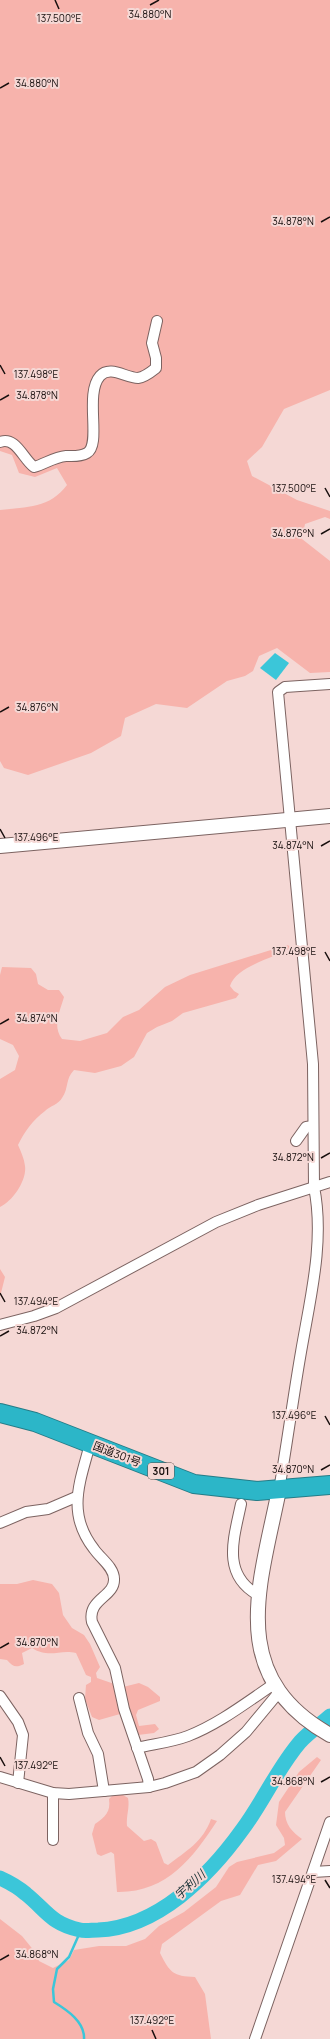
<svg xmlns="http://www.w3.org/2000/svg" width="330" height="2039" viewBox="0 0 330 2039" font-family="Manrope,'Noto Sans JP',sans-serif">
<rect width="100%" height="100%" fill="#f5d8d5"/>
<g fill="#f7b3ac">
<path d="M0 0H330V390L284 409 262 447 247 461 252 476 297 500 330 511V519L325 517 305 524 302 539 330 561V672L310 673 277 648 259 656 253 671 245 676 227 681 187 708 156 704 125 718 121 736 91 753 28 775 4 768 0 761V510C27 507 50 508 67 485L57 468 35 477 19 473 12 455 0 451Z"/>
<path d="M287 945 292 947C275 958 236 966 230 986L234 991 239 994 236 998 183 1013 172 1021 157 1027 147 1033 134 1057 121 1066 95 1073 74 1070C65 1079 69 1088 62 1098 59 1104 50 1106 45 1111 33 1120 24 1132 18 1145 21 1152 24 1158 25 1166 27 1180 13 1201 0 1207V1079L15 1070 19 1056 13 1045 0 1039V975L2 967 31 968 36 974 38 984 48 990H59L64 997C60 1011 52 1026 62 1039L80 1041 107 1033 123 1017 139 1010 165 987 190 975Z"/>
<path d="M0 1269 5 1277 0 1297Z"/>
<path d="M33 1580 52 1584 59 1593 63 1615 72 1628 84 1635 90 1644 100 1667 96 1673 97 1678 123 1687 139 1683 148 1687 160 1697V1701L138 1710 136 1715 139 1726 155 1724 159 1729 154 1733 138 1735 128 1714H120L99 1720 92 1717 85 1699 86 1685 91 1682V1677L86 1675 76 1653C59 1649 50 1659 32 1648L22 1653 24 1664C16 1668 13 1667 7 1660L0 1659V1584H17Z"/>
<path d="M317 1757 321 1760 285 1812C285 1824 292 1832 302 1839L276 1861 258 1865 240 1895 221 1901 162 1944 160 1953C170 1973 173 1976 195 1977L205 1994 211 2039H0V1919L22 1936 35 1952 39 1961 53 1968 69 1960 74 1950 99 1946H126L145 1939 159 1926 184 1912 216 1887 229 1867 237 1862 274 1853 285 1845 284 1838 276 1825 279 1802 299 1772Z"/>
<path d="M113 1795H123L128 1798C130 1807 126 1816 127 1826L144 1841 151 1839 156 1842 164 1863 168 1865C186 1851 203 1842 211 1819L217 1821C193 1858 166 1893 117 1892L114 1854 111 1852 101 1856 97 1854 92 1834 95 1824C105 1817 111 1812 109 1799Z"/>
</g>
<path fill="#3bc6d9" d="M275 653 289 663 276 680 260 668Z"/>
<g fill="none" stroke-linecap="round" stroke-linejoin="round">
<path stroke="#3bc6d9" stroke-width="2.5" d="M81 1930 69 1957 57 1969 53 1989 54 2002C67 2010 85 2022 84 2039"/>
<path stroke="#3bc6d9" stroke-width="15" d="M0 1878C9 1882 18 1887 26 1894 46 1910 51 1924 80 1930 85 1931 92 1930 98 1930 157 1928 209 1876 242 1830 263 1802 277 1769 300 1742 309 1732 320 1725 330 1716"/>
<defs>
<g id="street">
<path d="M0 442C16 436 23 459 34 467 45 464 54 457 66 456 73 456 80 457 87 453 102 444 84 394 100 376 110 365 126 378 138 378 145 377 151 372 156 368V358L152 343 157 321"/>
<path d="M296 1141 306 1127 313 1126"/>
<path d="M0 1325 34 1316 56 1308 216 1222 258 1205 330 1182"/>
<path d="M90 1444C80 1482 66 1513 94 1549 100 1558 114 1567 114 1579 115 1597 87 1599 92 1622L115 1668 124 1709 148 1779 149 1787"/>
<path d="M279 1490C287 1444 293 1398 301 1352 310 1299 325 1241 314 1187L313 1064 278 692 285 687 330 684"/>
<path d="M241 1504C234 1538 221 1574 258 1595"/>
<path d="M0 1523 26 1512 48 1509 76 1497"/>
<path d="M0 1696 18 1722 23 1735 18 1783"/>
<path d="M79 1698 88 1733 98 1754 104 1791"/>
<path d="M137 1748C154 1744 172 1742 188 1736 219 1724 247 1702 274 1684"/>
<path d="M0 1777 53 1793 69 1794 149 1787 165 1783 196 1772 220 1755 246 1732 280 1691"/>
<path d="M53 1840V1793"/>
<path d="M313 1872 330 1871"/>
<path d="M255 2039 330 1822"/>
</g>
<g id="secondary">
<path d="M0 846 330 816"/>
<path d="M279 1490C260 1585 225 1676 330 1735"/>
</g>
<path id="highway" d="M0 1413 35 1422 194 1484 257 1491 330 1485"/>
</defs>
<use href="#street" stroke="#7c6361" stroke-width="12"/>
<use href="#secondary" stroke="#7c6361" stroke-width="16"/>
<use href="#highway" stroke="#257c87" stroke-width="20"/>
<use href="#street" stroke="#fff" stroke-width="10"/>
<use href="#secondary" stroke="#fff" stroke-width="14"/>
<use href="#highway" stroke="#2cb6c8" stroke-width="18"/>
</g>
<path fill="none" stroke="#180f0e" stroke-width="1.5" d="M55 0 59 9M150 5 159 0M0 88 9 83M321 222 330 217M0 365 5 374M0 400 9 395M325 488 330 497M321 534 330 529M0 712 9 707M0 829 5 838M321 846 330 841M325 952 330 961M0 1024 9 1019M321 1158 330 1153M0 1293 5 1302M0 1336 9 1331M325 1416 330 1425M321 1470 330 1465M0 1648 9 1643M0 1757 5 1766M321 1782 330 1777M325 1880 330 1888M0 1960 9 1955M152 2030 156 2039"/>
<g text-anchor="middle" stroke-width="4" stroke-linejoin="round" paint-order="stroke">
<rect fill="#f5d8d5" stroke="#5a4b4a" stroke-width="1" x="148" y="1463" width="26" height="16" rx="3"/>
<g font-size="10" font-weight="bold" fill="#180f0e">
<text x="161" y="1475">301</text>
</g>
<g font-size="11" fill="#180f0e" stroke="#f5d8d5">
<text transform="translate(117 1454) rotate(21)" y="4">国道301号</text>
</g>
<g font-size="12" font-style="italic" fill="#21383c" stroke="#f5d8d5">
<text transform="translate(190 1885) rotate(-42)" y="4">宇利川</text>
</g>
</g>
<g font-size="10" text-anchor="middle" fill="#180f0e" stroke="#f5d8d5" stroke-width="4" stroke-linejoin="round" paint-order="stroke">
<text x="150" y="18">34.880°N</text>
<text x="59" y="22">137.500°E</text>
<text x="37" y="87">34.880°N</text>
<text x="293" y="225">34.878°N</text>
<text x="36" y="378">137.498°E</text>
<text x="37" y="399">34.878°N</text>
<text x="294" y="492">137.500°E</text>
<text x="293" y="537">34.876°N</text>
<text x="37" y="711">34.876°N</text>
<text x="36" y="841">137.496°E</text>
<text x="293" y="849">34.874°N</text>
<text x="294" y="955">137.498°E</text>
<text x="37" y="1022">34.874°N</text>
<text x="293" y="1161">34.872°N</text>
<text x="36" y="1305">137.494°E</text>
<text x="37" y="1334">34.872°N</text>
<text x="294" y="1419">137.496°E</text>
<text x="293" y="1473">34.870°N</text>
<text x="37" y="1646">34.870°N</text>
<text x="36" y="1769">137.492°E</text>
<text x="293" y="1785">34.868°N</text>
<text x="294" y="1883">137.494°E</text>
<text x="37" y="1958">34.868°N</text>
<text x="152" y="2024">137.492°E</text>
</g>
</svg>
